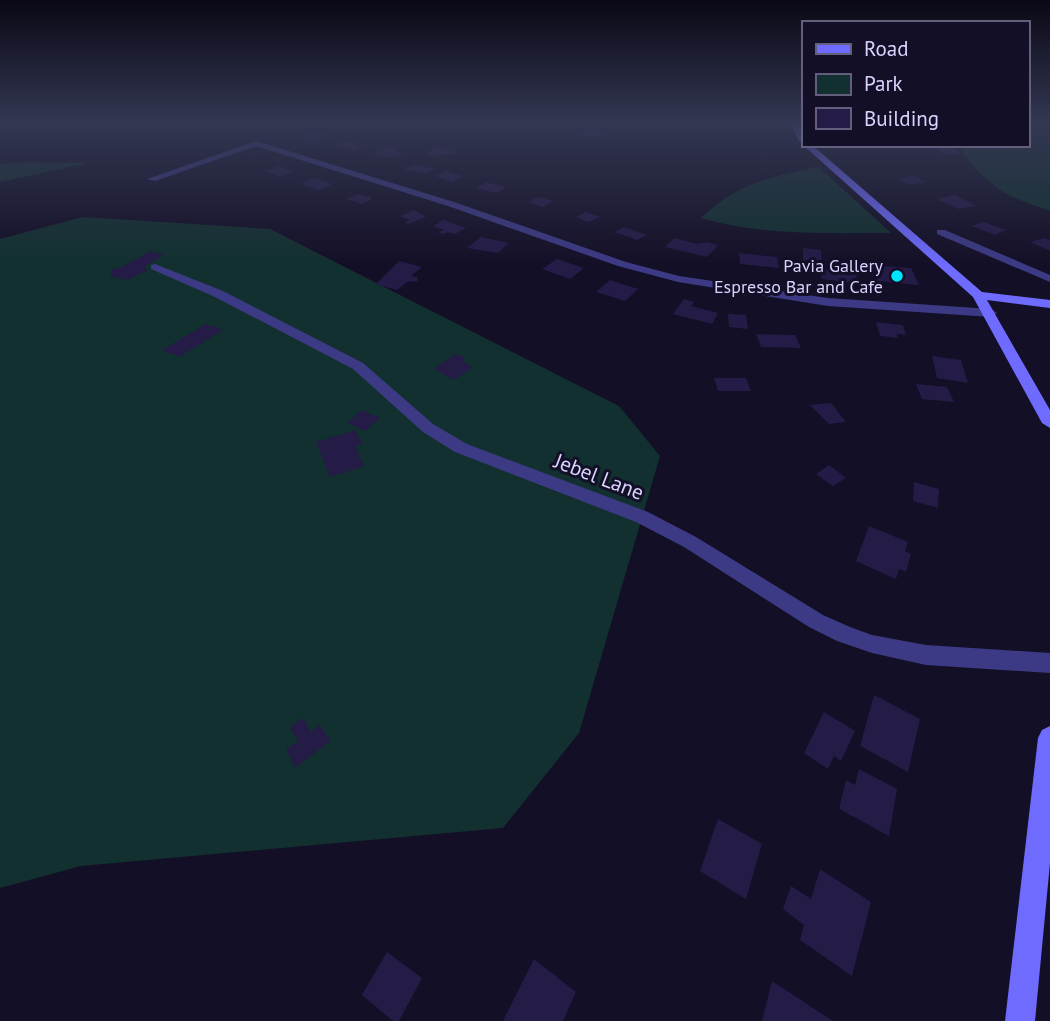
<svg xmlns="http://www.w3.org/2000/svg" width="1050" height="1021" viewBox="0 0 1050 1021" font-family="'PT Sans',sans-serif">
<rect width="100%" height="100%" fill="#130f26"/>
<g fill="#12302f">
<path d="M123 123H278L242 131 210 127 119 129Z"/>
<path d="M1027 123H1050V211C1006 197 984 185 958 145H1027Z"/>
<path d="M25 162 88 163 0 182V164Z"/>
<path d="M819 167 891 233C828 233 762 236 701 218 736 184 772 176 819 167Z"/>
<path d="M83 217 270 229 619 406 660 456 579 733 503 828 81 866 0 888V239Z"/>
</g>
<g fill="#241b47">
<path d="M598 126 611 133 593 139 576 133Z"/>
<path d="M317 130 328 137 314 141 300 136Z"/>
<path d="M346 141 364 146 353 151 335 145Z"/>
<path d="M949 145 961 153 946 155 934 146Z"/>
<path d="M390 147 402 154 390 158 374 153Z"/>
<path d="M439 147 457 153 436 156 425 153Z"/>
<path d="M414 164 435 169 426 174 404 169Z"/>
<path d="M278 166 293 171 280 177 265 171Z"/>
<path d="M446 171 463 176 452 182 435 176Z"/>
<path d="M914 176 925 182 908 185 897 179Z"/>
<path d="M314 178 333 184 319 190 300 184Z"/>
<path d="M486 182 506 187 496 193 476 188Z"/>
<path d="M358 194 371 197V200L362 204 346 199Z"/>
<path d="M955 195 977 206 958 209 936 199Z"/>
<path d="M538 197 553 201 543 207 528 202Z"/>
<path d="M414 210 426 217 408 224 405 223 409 220 400 216Z"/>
<path d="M586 212 600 217 589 222 576 217Z"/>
<path d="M444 220 466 228 455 234 448 232 443 234 439 232 444 230 433 226Z"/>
<path d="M983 222 1006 230 995 235 972 226Z"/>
<path d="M624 227 647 235 637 240 615 232Z"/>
<path d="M481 237 509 243 498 253 467 248Z"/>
<path d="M674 238 697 244 707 242 718 245 707 257 665 247Z"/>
<path d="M1045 238 1050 240V251L1030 242Z"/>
<path d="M803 248 821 250 822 262 803 260Z"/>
<path d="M151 251 164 255 145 266 147 271 127 280 110 276 112 269 122 267Z"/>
<path d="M739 253 777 257 779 268 740 264Z"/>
<path d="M557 259 584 268 570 279 542 269Z"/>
<path d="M399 261 422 267 411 276 417 277 418 281 407 282 397 290 376 284Z"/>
<path d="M871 265 911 268 919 285 877 281Z"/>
<path d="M820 269 856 273 858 284 822 279Z"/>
<path d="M610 280 638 289 625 301 596 292Z"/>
<path d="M684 299 694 302 691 306 718 313 712 324 673 314Z"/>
<path d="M728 314 746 315 748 329 729 327Z"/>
<path d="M876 322 903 325 906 335 897 334 898 338 880 336Z"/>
<path d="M206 324 223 330 179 357 162 350Z"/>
<path d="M756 334 795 335 801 348 761 347Z"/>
<path d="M456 354 466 358 462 361 473 367 454 380 434 369Z"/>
<path d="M932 356 961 360 968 383 937 378Z"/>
<path d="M714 378H746L751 391H718Z"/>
<path d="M916 384 947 387 954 402 922 399Z"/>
<path d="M831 403 846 422 829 424 810 405Z"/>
<path d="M362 410 380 418 365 431 347 423Z"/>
<path d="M356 430 362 444 355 446 364 466 330 477 316 442Z"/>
<path d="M829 465 846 478 833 486 816 474Z"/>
<path d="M914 482 939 489 938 508 913 501Z"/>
<path d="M869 526 908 542 905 551 911 554 906 572 899 569 896 579 856 561Z"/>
<path d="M874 695 920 719 908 772 860 746Z"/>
<path d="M824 712 855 731 841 761 834 756 828 769 804 753Z"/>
<path d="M303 718 311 732 320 725 330 741 295 768 286 749 298 742 290 727Z"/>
<path d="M859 769 897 789 889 836 839 809 846 780 855 785Z"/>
<path d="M718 819 762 844 746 899 700 871Z"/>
<path d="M820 869 871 902 852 976 800 940 804 925 783 909 791 886 811 899Z"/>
<path d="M387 952 422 978 399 1021H393L362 995Z"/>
<path d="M534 959 576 992 563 1021H503Z"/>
<path d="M772 981 833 1021H762Z"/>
</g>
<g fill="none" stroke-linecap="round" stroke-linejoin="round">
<path fill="#3d3a85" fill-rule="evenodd" d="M619 123H627L610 128 607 126Z"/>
<g fill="#3d3a85" fill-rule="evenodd">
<path d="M256 141 454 202 626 262 679 276 828 298 991 309 997 313 991 317 828 306 678 282 618 266 448 206 256 146 155 181 147 179Z"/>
<path d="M937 230H945L1050 275V282L937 234Z"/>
<path d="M155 264 223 291 363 363 433 424 467 444 648 512 696 537 823 615 850 627 872 635 926 645 1050 653V673L926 665 872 653 837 641 809 627 684 547 636 522 455 452 423 432 353 369 215 297 151 269V265Z"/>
</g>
<g fill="#6f6bff" fill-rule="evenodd">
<path d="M790 123H797L803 134V143L799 141Z"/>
<path d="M803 145H812L982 292 1050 300V308L987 300 1050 410V428L1042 423 973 297Z"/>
<path d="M1050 726V863L1035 1021H1005L1038 738 1042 730Z"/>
</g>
</g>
<linearGradient id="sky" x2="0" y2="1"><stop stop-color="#0a0815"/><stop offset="0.46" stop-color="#333752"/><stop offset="1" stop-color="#333752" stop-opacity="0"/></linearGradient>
<rect width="1050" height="265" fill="url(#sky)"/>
<circle fill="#00e5ff" stroke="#130f26" stroke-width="2.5" cx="897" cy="276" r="7"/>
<g text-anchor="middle" stroke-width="6" stroke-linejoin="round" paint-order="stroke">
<g font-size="18" fill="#d9d4ff" stroke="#130f26" text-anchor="end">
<text x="883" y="272">Pavia Gallery<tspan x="883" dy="21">Espresso Bar and Cafe</tspan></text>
</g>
<g font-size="21" fill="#d9d4ff" stroke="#130f26">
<text transform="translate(599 477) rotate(21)" y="7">Jebel Lane</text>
</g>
</g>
<rect x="802" y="21" width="228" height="126" fill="#130f26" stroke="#625e7d" stroke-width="2"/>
<rect x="816" y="44" width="35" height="10" fill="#6f6bff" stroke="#625e7d" stroke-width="2"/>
<text x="864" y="56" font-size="21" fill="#d9d4ff">Road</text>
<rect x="816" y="74" width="35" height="21" fill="#12302f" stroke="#625e7d" stroke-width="2"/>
<text x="864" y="91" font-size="21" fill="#d9d4ff">Park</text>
<rect x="816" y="108" width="35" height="21" fill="#241b47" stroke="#625e7d" stroke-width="2"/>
<text x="864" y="126" font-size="21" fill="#d9d4ff">Building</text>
</svg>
